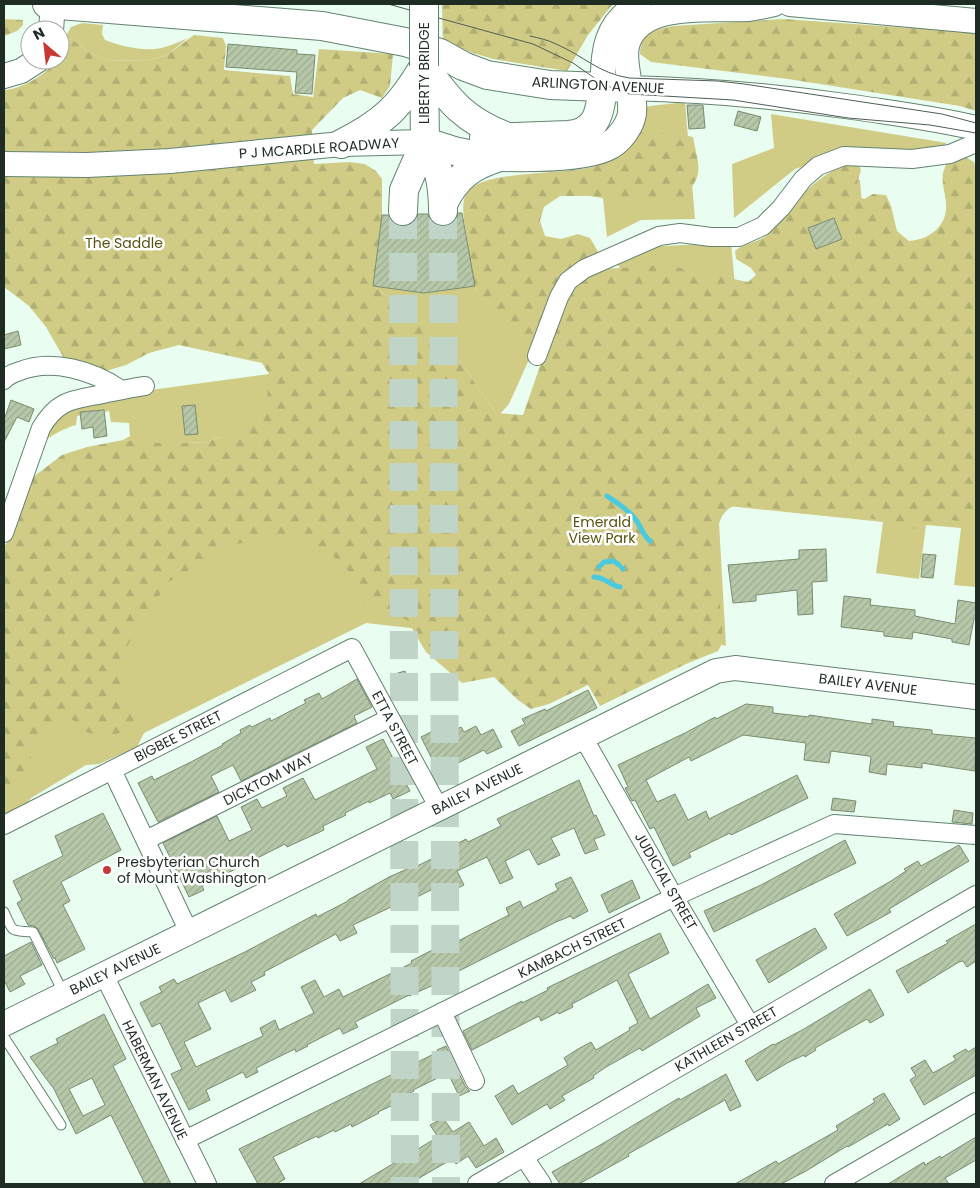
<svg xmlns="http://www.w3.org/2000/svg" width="980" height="1188" viewBox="0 0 980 1188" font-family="Poppins,sans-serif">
<defs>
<pattern id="forest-firs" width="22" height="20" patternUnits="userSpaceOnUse" patternTransform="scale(1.25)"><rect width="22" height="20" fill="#d0cc86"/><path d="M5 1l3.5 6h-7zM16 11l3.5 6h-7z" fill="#b2af74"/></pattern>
<pattern id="building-hatch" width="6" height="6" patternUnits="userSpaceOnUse" patternTransform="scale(1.25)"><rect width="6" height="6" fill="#b6c8a9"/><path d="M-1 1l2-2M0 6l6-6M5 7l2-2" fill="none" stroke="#9cac91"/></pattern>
</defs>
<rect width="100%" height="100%" fill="#e9fef1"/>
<g fill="#d0cc86" fill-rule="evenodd">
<path d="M82 23 103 25 102 34 105 40C121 46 144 52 161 48 170 46 179 42 188 38L167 55 146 61 108 60 90 53 72 39 63 41 71 27Z"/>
<path d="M685 102 695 219 641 220 607 237 598 150 633 108Z"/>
<path d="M771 114 947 143 937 151 828 157 795 169 734 218 732 164 774 148Z"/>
<path d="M842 180H860L867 273 976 266V587L954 585 961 528 926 525 919 579 876 573 883 522 718 505 726 646 715 643 455 633 366 623 144 733 137 747 99 764 86 765 31 798 25 806 4 820V554L131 441 123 440 130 436 129 423 111 422 109 411 77 416 76 425C62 429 52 435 41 444L59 413 136 392 269 374V376L484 440 654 363 616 258 640 247 731 243 744 378 779 375 767 221 800 192 815 371ZM221 437 192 500 186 443 205 442Z"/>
<path d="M373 286 424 293 475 286 476 292 532 353 509 404 500 414 496 413 457 357 396 302Z"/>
</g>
<g fill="url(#forest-firs)">
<path d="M442 4H613L588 35 567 71 493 59 443 44Z"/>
<path d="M4 19 23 20V25L17 31 4 36Z"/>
<path d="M783 19 925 29 926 25 976 29V111L960 106 788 79 651 62 640 54C641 32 654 30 673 26Z"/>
<path d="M194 35 223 38 226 46 224 70 290 76 293 94 313 97 319 49 393 54 390 86 382 98 360 90 343 98 312 130 314 164 350 162 365 164 376 171 382 179V215L373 286 396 302 425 319 457 357 496 413 523 415 541 363C521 341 500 330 483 304 481 300 477 296 476 291 471 272 469 251 466 232 464 220 460 201 468 191 484 170 568 175 596 166 616 159 630 146 643 130L658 128 664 134H677L693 137C699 169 705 174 682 199L655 202 623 201 589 196H560L544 207 540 221 545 236 561 239 578 234 590 238 600 255 602 269 666 265 748 282 756 275 751 268 736 259 735 251C744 243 756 243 766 236 781 225 789 208 802 195 811 185 834 167 847 165 851 164 855 165 859 165L861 170 856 188 858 196 864 199 873 194 886 195 891 206 897 231 909 241C920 240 929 237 937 229 959 206 932 182 948 162 951 158 958 157 962 155L974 162 976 170V523L941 519 919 528 898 530C871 511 830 515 798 513 783 511 767 509 752 507 748 506 741 504 737 505 697 514 726 612 722 641 722 644 720 648 718 651L686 664 600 706 588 685 549 704 531 709 518 700 494 677 462 683 426 652 407 620 392 613 365 604 350 573 335 558 300 537 270 539 236 544 213 551 195 566 165 584 151 614 135 633 122 655 120 672V688L128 698 138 704 143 718 134 728 101 739 87 732 73 720 49 727 31 747V766L4 799V546L8 542 26 486 32 478 62 455 87 447 123 440 169 444 205 442 241 431 266 413 269 374 262 363 179 345 149 353 126 365 106 371 65 360 46 327 29 306 4 287V90C22 89 46 75 56 60H60V50L63 41 72 39 90 53 108 60 146 61 167 55Z"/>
</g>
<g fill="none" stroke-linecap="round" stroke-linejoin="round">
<g stroke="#4bc9de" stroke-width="5">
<path d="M607 496C617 503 629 510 636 520 641 527 643 535 650 541"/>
<path d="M599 567 604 562 614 561 619 565"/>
<path d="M622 568 623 569"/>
<path d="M594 577C604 577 610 585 620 587"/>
</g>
</g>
<g fill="url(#building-hatch)" stroke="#7a8b6e" fill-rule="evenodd">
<path d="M228 44 297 50V54L315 55 312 94 295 93 297 72 226 67Z"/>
<path d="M687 105H703L705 128 689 129Z"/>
<path d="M738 111 761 117 757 131 734 125Z"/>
<path d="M458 213H462L475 286 424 293 373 286 382 215H388L394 224 403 227 411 225 416 220 418 214H428L430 219 435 224 444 227 451 224 456 219Z"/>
<path d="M834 218 842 239 816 249 808 228Z"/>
<path d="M18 331 21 345 4 349V335Z"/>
<path d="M11 400 34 409 29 422 17 417 4 442V420Z"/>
<path d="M195 405 198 434 185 435 182 406Z"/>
<path d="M104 410 107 436 94 438 93 427 82 429 80 412Z"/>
<path d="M826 549 827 581 812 582 813 614 798 615 797 590 756 595V601L733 603 728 565 799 559V550Z"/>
<path d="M923 554 936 555 933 578 921 577Z"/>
<path d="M844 596 871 599 870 605 915 610V616L955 624 958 600 976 603V619H974L969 645 952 642V639L913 632 912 639 884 636V632L841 627Z"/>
<path d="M405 671 409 685 396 688 391 675Z"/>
<path d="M357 679 372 707 354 716 357 723 241 781 233 765 211 776 219 792 158 822 138 783 152 776 154 780 191 762 223 745 222 744 241 733 240 730 250 725 252 727 270 718 271 721 306 703 304 700 319 693 322 699Z"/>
<path d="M588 690 597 708 519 746 511 731 525 724 522 719 545 709 546 711Z"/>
<path d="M746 704 773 707V713L809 717V715L872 724V719L894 722 893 726 932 730V734L976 738 975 771 922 763V768L887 764 886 775 869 772 871 758 869 756 831 751 829 763 804 760 806 743 743 735 691 761 689 757 646 780 657 802 675 794 688 820 706 811 709 819 797 775 808 798 731 835 730 833 689 853 691 857 673 866 654 827 650 829 635 800 632 801 625 788 628 787 618 765 685 733 715 717 716 719Z"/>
<path d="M476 726 481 735 493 729 502 747 487 754 484 750 456 764 458 768 441 777 421 737 437 729 441 737 461 727 464 732Z"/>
<path d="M383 739 410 791 393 799 390 793 369 803V801L345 813 346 815 323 826 324 830 287 847 285 844 202 886 204 890 189 897 163 843 217 816 229 841 252 830 241 807 257 799 262 808 287 796 283 788 303 778 315 800 377 769 366 747Z"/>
<path d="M579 780 594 816 596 815 605 835 594 839 598 849 585 854 574 828 551 838 560 855 538 865 529 849 505 861 513 878 500 884 487 857 457 871 464 885 439 897 435 888 409 901 408 899 353 925 357 933 340 941 336 934 264 972 265 975 251 982 256 990 231 1002 225 990 198 1003 211 1029 184 1042 196 1067 263 1036 260 1028 275 1020 279 1030 314 1013 301 987 315 980 324 997 339 989 343 997 412 963 411 961 444 944 443 941 455 935 458 941 509 915 506 908 520 901 523 908 558 890 555 884 571 877 588 911 573 919 571 916 556 922 437 982 438 983 409 996V995L355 1022 358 1027 343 1034 340 1028 307 1045 308 1046 296 1052 295 1049 256 1068 258 1072 246 1078 243 1072 206 1090 210 1100 189 1110 171 1074 182 1069 160 1023 152 1027 140 1003 162 992 159 987 174 979 177 984 179 983 245 952 316 914 317 917 348 901V900L389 877 414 866 415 867 452 849 451 847 466 839 468 842 501 826 497 819Z"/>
<path d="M833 798 856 801 854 812 831 810Z"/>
<path d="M954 810 973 813 972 824 952 822Z"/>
<path d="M103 813 121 850 61 882 70 901 63 905 85 949 57 963 55 958 54 959 38 929 34 926 28 925 17 903 22 900 13 881 63 856 55 836Z"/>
<path d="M845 840 856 863 714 932 704 911 761 885Z"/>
<path d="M959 845 969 861 889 909 891 912 875 921 847 936 834 914 891 881 906 871 904 869 918 861 921 866Z"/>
<path d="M632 880 640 898 609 913 601 895Z"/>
<path d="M976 924V961L967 967 963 961 959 962 908 993 896 971 948 943 946 941Z"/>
<path d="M815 928 827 948 769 983 756 960Z"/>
<path d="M660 933 669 953 628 974 650 1019 708 984 716 998 696 1008 700 1016 642 1051 640 1048 606 1067 593 1076 594 1078 562 1096 565 1100 550 1109 547 1104 512 1125 495 1096 513 1085 518 1094 568 1065 564 1058 578 1049 591 1042 596 1050 630 1030 629 1028 638 1023 617 980 572 1004 573 1007 559 1014 558 1012 541 1021 539 1016 472 1050 463 1031 522 1001V1003L548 990 547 988Z"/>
<path d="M31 942 42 965 20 976 25 984 10 992 4 980V956Z"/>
<path d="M870 989 884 1015 870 1023 867 1019 815 1048 816 1050 805 1057 804 1055 787 1063 757 1081 745 1061 773 1044 774 1045 804 1029Z"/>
<path d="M104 1014 126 1059 113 1066 171 1184H145L111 1115 76 1134 54 1089 30 1057 58 1043 56 1039ZM92 1078 105 1105 83 1116 69 1089Z"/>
<path d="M446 1046 465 1086 470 1091 459 1096 448 1073 413 1090 414 1091 392 1102 393 1105 378 1112 379 1113 352 1127 351 1124 335 1132 334 1130 318 1138 317 1136 273 1157 285 1179 276 1184H258L239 1149 438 1052 437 1050Z"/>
<path d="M976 1047V1075L924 1105 910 1080 916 1076 911 1068 925 1060 933 1073 956 1060 953 1056 966 1049 968 1052Z"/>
<path d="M726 1074 741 1106 730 1111 725 1100 628 1154 629 1156 579 1184H560L552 1172 602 1144 679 1098 680 1100Z"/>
<path d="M884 1093 900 1119 889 1126 888 1124 848 1147 847 1146 806 1171 781 1184H735L776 1161 778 1164 838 1130 836 1126 875 1102 873 1099Z"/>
<path d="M443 1118 453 1132 469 1122 484 1146 496 1138 504 1152 476 1168 468 1156 456 1164 452 1159 409 1184H359L438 1137 430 1125Z"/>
<path d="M976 1137V1160L945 1178 949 1184H888L924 1162 925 1165 940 1156 941 1158Z"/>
</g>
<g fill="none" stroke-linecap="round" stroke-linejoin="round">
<g stroke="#c0d4c8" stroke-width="28" stroke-dasharray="28 14" stroke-linecap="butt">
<path d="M403 211 405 1184"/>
<path d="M443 211 446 1184"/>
</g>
<defs>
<g id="lane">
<path d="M4 912C14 934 10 930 33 932L64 994"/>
<path d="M4 1037 61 1125"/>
</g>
<g id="street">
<path d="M537 356 559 297 568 281 584 269 659 236 680 233 711 237H739L763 226 781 208 803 179 818 166 844 156 912 159 950 154 976 143"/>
<path d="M4 380C8 375 14 373 20 371 52 358 93 371 120 389"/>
<path d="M4 533 41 428C58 399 73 400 103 394 117 391 130 388 145 386"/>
<path d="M583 737 674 897 750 1025"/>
<path d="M112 770 189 932"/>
<path d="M4 825 352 648 439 808"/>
<path d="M146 840 390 718"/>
<path d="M104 975 207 1184"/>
<path d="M442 1012 475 1081"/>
<path d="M185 1140 674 897 834 824 976 835"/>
<path d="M524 1157 542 1184"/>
<path d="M477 1184 976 895"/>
<path d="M834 1184 976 1102"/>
</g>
<g id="secondary">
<path d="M774 4C765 6 756 8 748 9 713 11 638 0 627 46 624 59 629 75 630 88 708 90 784 97 860 108 899 114 938 119 976 128"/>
<path d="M790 4 976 21"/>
<path d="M51 30 53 4"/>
<path d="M4 76 21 71 38 60"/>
<path d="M603 87C602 53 605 22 639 4"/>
<path d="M4 164 87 165 170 161 341 144 425 142"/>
<path d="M4 1024 716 671 735 668 976 697"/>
</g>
<g id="primary">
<path d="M47 4 322 26 405 42 440 53 463 66 487 75 550 85 630 88C631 97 634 109 631 118 628 128 619 140 610 145 583 161 489 159 458 152 447 149 436 145 425 142"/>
<path d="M484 138 568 135C598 133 600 111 603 87"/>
</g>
<g id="highway">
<path d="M424 66C450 102 465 121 508 137"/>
<path d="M425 142C439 164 443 185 443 211"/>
<path d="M341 144C383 123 400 107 424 66"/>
<path d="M443 204C456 177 472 165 500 157"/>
<path d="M403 211 404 190 425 142 424 66"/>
</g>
</defs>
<use href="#lane" stroke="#638370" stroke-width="11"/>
<use href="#street" stroke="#638370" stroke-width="20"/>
<use href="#secondary" stroke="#638370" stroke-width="26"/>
<use href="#primary" stroke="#638370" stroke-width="30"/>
<use href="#highway" stroke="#638370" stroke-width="30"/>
<use href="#lane" stroke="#fff" stroke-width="9"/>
<use href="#street" stroke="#fff" stroke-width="18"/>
<use href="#secondary" stroke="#fff" stroke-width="24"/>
<use href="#primary" stroke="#fff" stroke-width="28"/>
<use href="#highway" stroke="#fff" stroke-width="28"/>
<g stroke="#4f5f55" stroke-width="1">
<path d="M388 4 533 44 573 63 603 84 619 91 630 94 733 100 848 118 930 125 976 133"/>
<path d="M530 36C539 38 548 40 556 44 584 56 598 73 629 78L718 81 744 84 942 114 976 123"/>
</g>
<defs>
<path id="highway-bridge" d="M424 4V66"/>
</defs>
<use href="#highway-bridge" stroke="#638370" stroke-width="30" stroke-linecap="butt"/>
<use href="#highway-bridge" stroke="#fff" stroke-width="28"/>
</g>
<circle fill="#c83935" stroke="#fff" stroke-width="2" cx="107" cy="870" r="5"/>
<g text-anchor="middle" stroke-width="5" stroke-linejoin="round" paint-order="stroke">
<g font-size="14" fill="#1e2c24" stroke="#fff">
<text transform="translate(424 73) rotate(-90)" y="5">LIBERTY BRIDGE</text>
<text transform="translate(598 85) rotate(3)" y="5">ARLINGTON AVENUE</text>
<text transform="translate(319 148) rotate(-4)" y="5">P J MCARDLE ROADWAY</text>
<text transform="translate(868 684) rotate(7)" y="5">BAILEY AVENUE</text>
<text transform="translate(395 728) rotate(62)" y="5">ETTA STREET</text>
<text transform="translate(178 736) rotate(-27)" y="5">BIGBEE STREET</text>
<text transform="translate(268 779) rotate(-27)" y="5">DICKTOM WAY</text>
<text transform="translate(477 789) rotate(-26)" y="5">BAILEY AVENUE</text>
<text transform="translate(666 881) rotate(60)" y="5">JUDICIAL STREET</text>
<text transform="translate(572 948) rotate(-26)" y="5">KAMBACH STREET</text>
<text transform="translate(115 969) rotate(-26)" y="5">BAILEY AVENUE</text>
<text transform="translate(726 1039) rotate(-30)" y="5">KATHLEEN STREET</text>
<text transform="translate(155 1080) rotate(64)" y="5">HABERMAN AVENUE</text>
</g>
<g font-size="14" fill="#58540f" stroke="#fff">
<text x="124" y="248">The Saddle</text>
<text x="602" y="527">Emerald<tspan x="602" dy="16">View Park</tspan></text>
</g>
<g font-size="14" fill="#1e2c24" stroke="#fff" text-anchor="start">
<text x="117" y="867">Presbyterian Church<tspan x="117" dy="16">of Mount Washington</tspan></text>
</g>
</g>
<rect width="980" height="1188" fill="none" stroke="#1e2c24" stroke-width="10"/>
<g transform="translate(45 45) rotate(332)"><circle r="24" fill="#ffffff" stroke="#a5aba7"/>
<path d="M0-4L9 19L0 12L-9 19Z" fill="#c83935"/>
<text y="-8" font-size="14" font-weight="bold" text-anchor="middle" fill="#1e2c24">N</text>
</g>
</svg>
